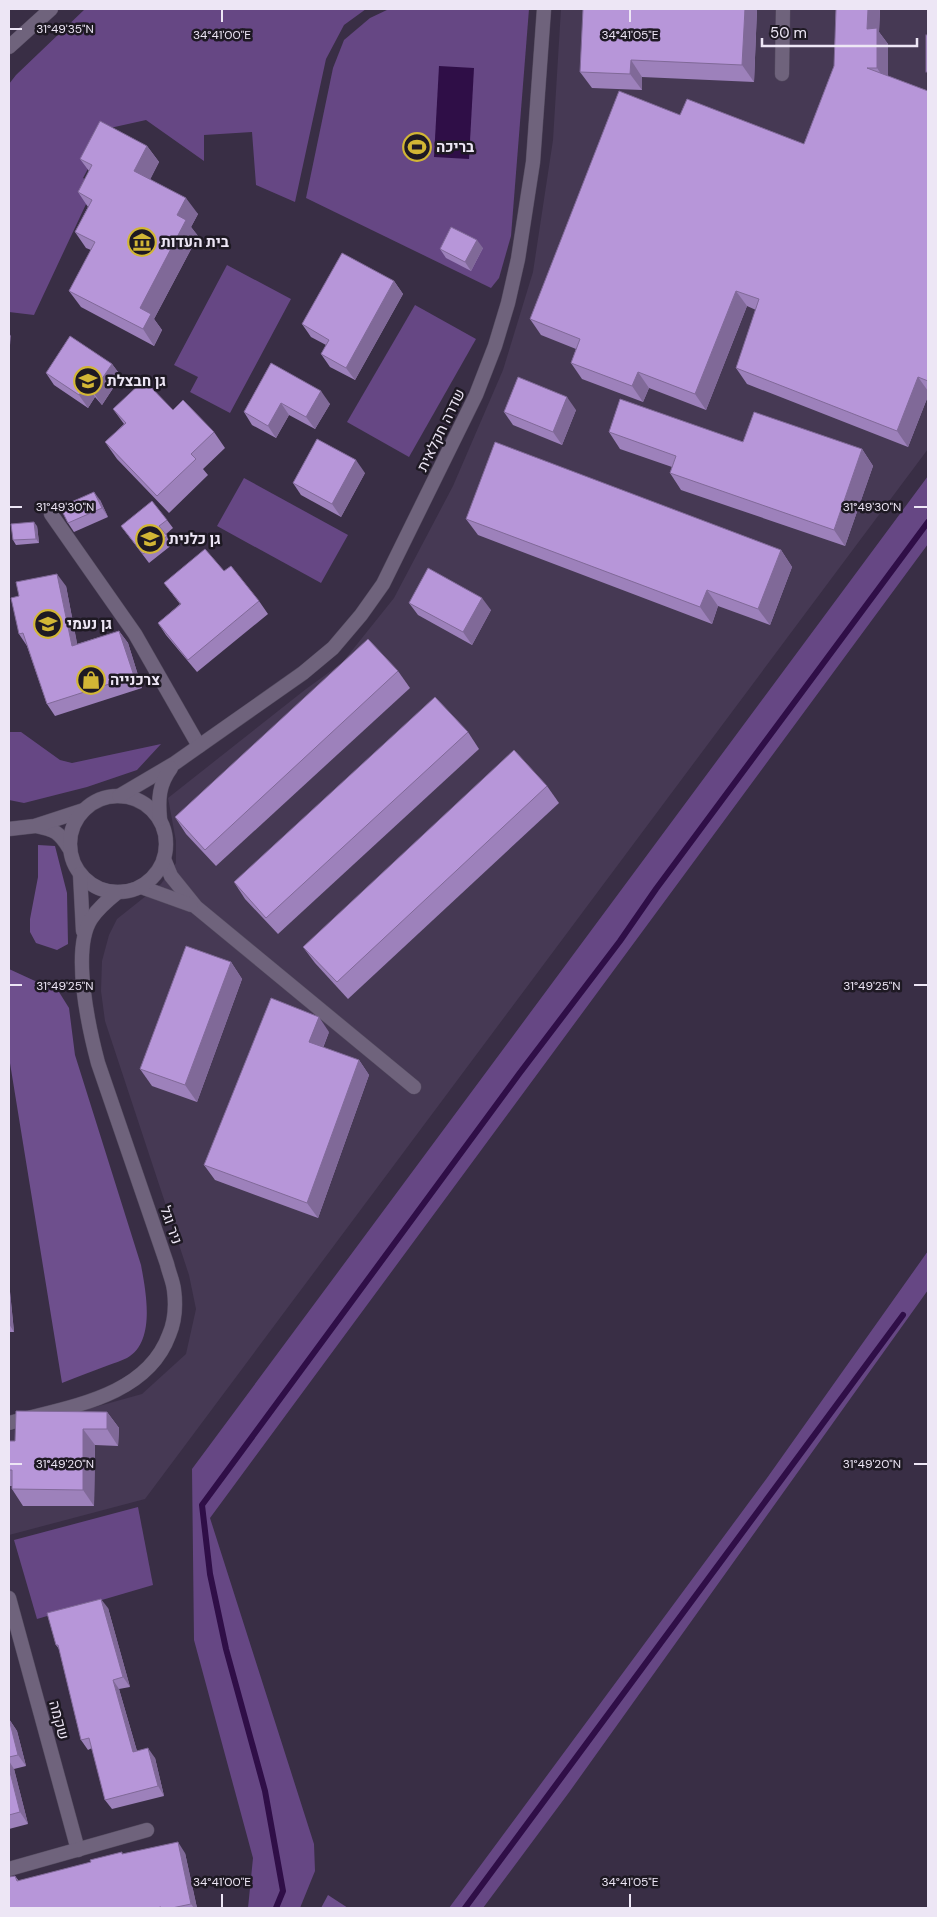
<svg xmlns="http://www.w3.org/2000/svg" width="937" height="1917" viewBox="0 0 937 1917" font-family="'DM Sans',Heebo,sans-serif">
<rect width="100%" height="100%" fill="#392e45"/>
<path fill="#463954" d="M561 9H928V449L145 1499 9 1535V1431L142 1394 186 1354 196 1309 189 1275 105 1021 101 991 102 961 109 935 117 919 161 884 176 863V841L168 798 306 689 342 663 394 598 453 486 503 370 533 272 553 140Z"/>
<g fill="#664784">
<path d="M85 9H366L344 25 326 59 295 202 256 185 252 132 204 135V161L146 120 110 128 83 178 95 185 34 315 9 312V84L16 75Z"/>
<path d="M389 9H529L511 236 499 278 491 288 306 198 333 68 344 40 370 18Z"/>
<path d="M227 265 291 299 230 413 190 392 198 377 174 365Z"/>
<path d="M415 305 476 339 409 457 347 422Z"/>
<path d="M928 476V544L210 1518 314 1844 315 1871 300 1908H248L253 1858 194 1640 192 1469Z"/>
<path d="M244 478 348 535 321 583 217 526Z"/>
<path d="M9 732H21L60 760 72 763 161 744 137 770 87 787 24 803 9 800Z"/>
<path d="M928 1251V1290L570 1791 483 1908H449L767 1478Z"/>
<path d="M138 1507 153 1585 37 1619 14 1540Z"/>
</g>
<g fill="#6e4f8d">
<path d="M38 845 55 846 67 893 68 944 57 950 36 943 30 932V919L38 877Z"/>
<path d="M9 969 59 992 69 1008 75 1055 141 1265C146 1292 156 1342 127 1358 121 1361 114 1363 109 1365 93 1371 77 1377 62 1383L9 1057Z"/>
<path d="M328 1895 348 1908H321Z"/>
</g>
<path fill="#2f0e47" d="M439 66 474 68 469 159 434 157Z"/>
<g fill="none" stroke-linecap="round" stroke-linejoin="round">
<g stroke="#2f0e47" stroke-width="6">
<path d="M276 1908 283 1891 265 1791 226 1649 210 1574 202 1505 519 1074 620 941 656 889 928 522"/>
<path d="M465 1908 903 1315"/>
</g>
<defs>
<g id="minor">
<path d="M9 47 51 9"/>
<path d="M782 74 783 9"/>
<path d="M51 514 135 634 199 746"/>
<path d="M36 826C55 830 59 832 69 848"/>
<path d="M9 829 35 826 84 810"/>
<path d="M164 859 171 876 196 907 414 1087"/>
<path d="M141 887 191 905"/>
<path d="M9 1598 78 1850"/>
<path d="M9 1869 147 1830"/>
</g>
<g id="tertiary">
<circle cx="118" cy="844" r="48"/>
<path d="M119 796 175 763 303 673 333 648 361 615 383 584 476 395 495 346 508 303 518 259 533 162 544 9"/>
<path d="M160 819C158 799 159 784 171 768"/>
<path d="M80 874 83 931"/>
<path d="M9 1423C66 1407 146 1398 169 1335 175 1321 176 1305 174 1290 173 1281 169 1273 167 1264L98 1063C89 1029 71 950 91 919 98 908 108 900 118 892"/>
</g>
</defs>
<use href="#minor" stroke="#554c60" stroke-width="15"/>
<use href="#tertiary" stroke="#554c60" stroke-width="15"/>
<use href="#minor" stroke="#6f637c" stroke-width="14"/>
<use href="#tertiary" stroke="#6f637c" stroke-width="14"/>
</g>
<g fill="#9d81bb">
<path d="M757 9 754 82 642 77V90L592 88 580 72Z"/>
<path d="M836 9H880L879 32 888 44V76L928 91V396L908 447 747 384 736 368 756 310 747 306 706 410 649 388 643 402 582 379 571 363 576 349 541 335 530 319 680 115 804 144 834 66Z"/>
<path d="M147 146 159 162 150 179 198 214 191 227 198 236 154 319 162 330 154 346 81 307 69 291 91 250 86 248 75 232 88 207 78 192 89 171 80 159Z"/>
<path d="M483 248 471 271 446 258 440 249Z"/>
<path d="M394 281 403 294 355 380 330 367 321 354 326 345 311 337 302 324Z"/>
<path d="M271 363 330 404 315 429 289 415 276 438 252 425 244 412Z"/>
<path d="M112 364 121 376 102 405 95 397 88 408 54 385 46 373Z"/>
<path d="M113 409 214 432 225 448 203 469 208 475 169 513 117 459 105 442 124 424Z"/>
<path d="M576 410 562 445 513 425 504 412Z"/>
<path d="M609 432 862 449 873 466 845 546 681 490 670 473 672 467 620 449Z"/>
<path d="M365 473 341 517 301 495 293 483Z"/>
<path d="M100 500 108 517 74 532 68 523Z"/>
<path d="M466 519 781 550 792 567 770 625 718 606 712 624 478 535Z"/>
<path d="M167 520 173 528 166 534 173 544 149 563 121 526Z"/>
<path d="M37 526 39 543 16 545 13 540Z"/>
<path d="M224 571 259 601 268 614 197 672 166 635 158 623 180 604 164 583Z"/>
<path d="M66 586 77 644 119 631 128 643 142 688 55 716 47 704 27 646 19 634Z"/>
<path d="M409 603 491 610 472 645 418 615Z"/>
<path d="M398 671 410 688 216 866 186 834 175 817Z"/>
<path d="M468 732 479 749 278 934 245 899 234 882Z"/>
<path d="M547 786 559 803 348 999 315 963 303 947Z"/>
<path d="M231 962 242 979 197 1102 152 1086 140 1069Z"/>
<path d="M329 1032 323 1048 359 1060 369 1075 318 1218 215 1180 204 1165Z"/>
<path d="M9 1290 10 1292 14 1332H9Z"/>
<path d="M107 1412 119 1428 118 1446 95 1445 94 1506H23L12 1489V1486H9V1441H15Z"/>
<path d="M108 1608 130 1687 119 1689 137 1751 155 1758 164 1796 112 1809 105 1800 92 1748 88 1750 81 1740 59 1649 56 1645Z"/>
<path d="M9 1719 17 1731 26 1766 14 1769 28 1824 9 1829Z"/>
<path d="M185 1853 197 1908H9L15 1876 19 1881 123 1854Z"/>
</g>
<g fill="#806998">
<path d="M745 9H757L754 82 742 65Z"/>
<path d="M868 9H880L879 32 888 44V84L877 68 867 29Z"/>
<path d="M631 60 642 77V90L630 74Z"/>
<path d="M147 146 159 162 146 188 134 171Z"/>
<path d="M186 198 198 214 191 227 198 236 154 319 162 330 154 346 143 329 140 308 177 215Z"/>
<path d="M477 240 483 248 471 271 465 262Z"/>
<path d="M394 281 403 294 355 380 346 368Z"/>
<path d="M736 291 747 306 706 410 695 394Z"/>
<path d="M9 333 11 336 9 354Z"/>
<path d="M112 364 121 376 102 405 93 392Z"/>
<path d="M638 372 649 388 643 402 632 386Z"/>
<path d="M918 377 928 391V396L908 447 897 431Z"/>
<path d="M87 384 95 397 88 408 79 395Z"/>
<path d="M321 391 330 404 315 429 306 417Z"/>
<path d="M567 397 576 410 562 445 553 432Z"/>
<path d="M281 403 289 415 276 438 268 426Z"/>
<path d="M862 449 873 466 845 546 834 530Z"/>
<path d="M356 460 365 473 341 517 332 504Z"/>
<path d="M94 492 100 500 108 517 102 508Z"/>
<path d="M34 522 37 526 39 543 36 539Z"/>
<path d="M781 550 792 567 770 625 758 609Z"/>
<path d="M57 574 66 586 80 658 72 646Z"/>
<path d="M707 590 718 606 712 624 700 607Z"/>
<path d="M482 598 491 610 472 645 463 632Z"/>
<path d="M119 631 128 643 142 688 134 676Z"/>
<path d="M231 962 242 979 197 1102 185 1085Z"/>
<path d="M319 1017 329 1032 319 1057 309 1042Z"/>
<path d="M359 1060 369 1075 318 1218 307 1203Z"/>
<path d="M9 1290 10 1292 14 1332 9 1324Z"/>
<path d="M107 1412 119 1428 118 1446 107 1429Z"/>
<path d="M83 1429 95 1445 94 1506 83 1490Z"/>
<path d="M101 1599 108 1608 130 1687 123 1677Z"/>
<path d="M113 1680 119 1689 140 1762 133 1752Z"/>
<path d="M9 1719 17 1731 26 1766 18 1755Z"/>
<path d="M148 1748 155 1758 164 1796 158 1786Z"/>
<path d="M9 1761 14 1769 28 1824 20 1812 9 1768Z"/>
<path d="M178 1842 185 1853 197 1908H194L191 1904Z"/>
</g>
<g fill="#b796d9" stroke="#806998">
<path d="M583 9H745L742 65 631 60 630 74 580 72Z"/>
<path d="M836 9H868L867 29 877 28V68H867L928 91V381L918 377 897 431 736 368 759 299 736 291 695 394 638 372 632 386 571 363 580 339 530 319 619 91 680 115 687 99 804 144 834 66Z"/>
<rect x="926" y="35" width="2" height="37"/>
<path d="M100 121 147 146 134 171 186 198 177 215 186 220 140 308 151 314 143 329 69 291 95 242 75 232 92 200 78 192 92 165 80 159Z"/>
<path d="M451 227 477 240 465 262 440 249Z"/>
<path d="M342 253 394 281 346 368 321 354 329 340 302 324Z"/>
<path d="M70 336 112 364 93 392 87 384 79 395 46 373Z"/>
<path d="M271 363 321 391 306 417 281 403 268 426 244 412Z"/>
<path d="M518 377 567 397 553 432 504 412Z"/>
<path d="M144 380 173 410 183 400 214 432 191 454 196 459 157 496 105 442 126 423 113 409Z"/>
<path d="M620 399 743 442 754 412 862 449 834 530 670 473 676 456 609 432Z"/>
<path d="M317 439 356 460 332 504 293 483Z"/>
<path d="M495 442 781 550 758 609 707 590 700 607 466 519Z"/>
<path d="M94 492 102 508 68 523 60 507Z"/>
<path d="M152 501 167 520 159 526 167 536 143 554 121 526Z"/>
<path d="M34 522 36 539 13 540 11 524Z"/>
<path d="M205 549 224 571 231 566 259 601 188 660 158 623 181 604 164 583Z"/>
<path d="M428 568 482 598 463 632 409 603Z"/>
<path d="M57 574 72 646 119 631 134 676 47 704 23 633 19 634 11 598 19 596 16 582Z"/>
<path d="M368 639 398 671 205 850 175 817Z"/>
<path d="M435 697 468 732 266 918 234 882Z"/>
<path d="M514 750 547 786 337 982 303 947Z"/>
<path d="M186 946 231 962 185 1085 140 1069Z"/>
<path d="M271 998 319 1017 309 1042 359 1060 307 1203 204 1165Z"/>
<path d="M16 1411 107 1412V1429H83V1490L12 1489V1470H9V1441H15Z"/>
<path d="M101 1599 123 1677 113 1680 133 1752 148 1748 158 1786 105 1800 89 1738 81 1740 58 1645H56L47 1613Z"/>
<path d="M9 1719 18 1755 9 1757Z"/>
<path d="M9 1768 20 1812 9 1815Z"/>
<path d="M178 1842 191 1904 172 1908H161V1907L156 1908H9V1877L15 1876 17 1881 91 1862 90 1860 122 1852V1854Z"/>
</g>
<path fill="none" stroke="#ede6f5" stroke-width="2" d="M222 10V22M630 10V22M10 29H22M10 507H22M914 507H927M10 985H22M914 985H927M10 1464H22M914 1464H927M222 1894V1907M630 1894V1907"/>
<defs>
<symbol id="stadium-ring" viewBox="-11 -11 22 22"><circle r="9.5" fill="#1e1923" stroke="#d2b635" stroke-width="1.5"/><path d="M0-5a6.5 5 0 1 0 0 10a6.5 5 0 1 0 0-10ZM-3.5-1.8h7v3.6h-7Z" fill="#d2b635"/></symbol>
<symbol id="museum-ring" viewBox="-11 -11 22 22"><circle r="9.5" fill="#1e1923" stroke="#d2b635" stroke-width="1.5"/><path d="M0-6L6-3V-2H-6V-3ZM-5-1h2V3h-2ZM-1-1h2V3h-2ZM3-1h2V3H3ZM-6 4H6V6H-6Z" fill="#d2b635"/></symbol>
<symbol id="school-ring" viewBox="-11 -11 22 22"><circle r="9.5" fill="#1e1923" stroke="#d2b635" stroke-width="1.5"/><path d="M0-5L7-2L0 1L-7-2ZM-4 1L0 2.5L4 1V4Q0 6-4 4Z" fill="#d2b635"/></symbol>
<symbol id="shop-ring" viewBox="-11 -11 22 22"><circle r="9.5" fill="#1e1923" stroke="#d2b635" stroke-width="1.5"/><path d="M-5-2.5h2.3a2.7 3.5 0 0 1 5.4 0H5L5.5 6h-11ZM-1.5-2.5h3a1.5 2.3 0 0 0-3 0Z" fill="#d2b635"/></symbol>
</defs>
<g fill-rule="evenodd">
<use href="#stadium-ring" x="401" y="131" width="32" height="32"/>
<use href="#museum-ring" x="126" y="226" width="32" height="32"/>
<use href="#school-ring" x="72" y="365" width="32" height="32"/>
<use href="#school-ring" x="134" y="523" width="32" height="32"/>
<use href="#school-ring" x="32" y="608" width="32" height="32"/>
<use href="#shop-ring" x="75" y="664" width="32" height="32"/>
</g>
<g text-anchor="middle" stroke-width="5" stroke-linejoin="round" paint-order="stroke">
<g font-size="15" font-weight="bold" fill="#ede6f5" stroke="#1e1923" text-anchor="start">
<text x="436" y="152">בריכה</text>
<text x="161" y="247">בית העדות</text>
<text x="107" y="386">גן חבצלת</text>
<text x="169" y="544">גן כלנית</text>
<text x="67" y="629">גן נעמי</text>
<text x="110" y="685">צרכנייה</text>
</g>
<g font-size="15" fill="#ede6f5" stroke="#1e1923">
<text transform="translate(441 430) rotate(-64)" y="5">שדרה חקלאית</text>
<text transform="translate(171 1225) rotate(71)" y="5">ניר וגל</text>
<text transform="translate(59 1720) rotate(75)" y="5">שקמה</text>
</g>
</g>
<g font-size="12" text-anchor="middle" fill="#ede6f5" stroke="#1e1923" stroke-width="5" stroke-linejoin="round" paint-order="stroke">
<text x="65" y="33">31°49'35"N</text>
<text x="222" y="39">34°41'00"E</text>
<text x="630" y="39">34°41'05"E</text>
<text x="65" y="511">31°49'30"N</text>
<text x="872" y="511">31°49'30"N</text>
<text x="65" y="990">31°49'25"N</text>
<text x="872" y="990">31°49'25"N</text>
<text x="65" y="1468">31°49'20"N</text>
<text x="872" y="1468">31°49'20"N</text>
<text x="222" y="1886">34°41'00"E</text>
<text x="630" y="1886">34°41'05"E</text>
</g>
<rect width="937" height="1917" fill="none" stroke="#ede6f5" stroke-width="20"/>
<path d="M762 38v8h155v-8" fill="none" stroke="#ede6f5" stroke-width="2.5"/>
<text x="770" y="38" font-size="15" fill="#ede6f5" stroke="#1e1923" stroke-width="4" paint-order="stroke">50 m</text>
</svg>
